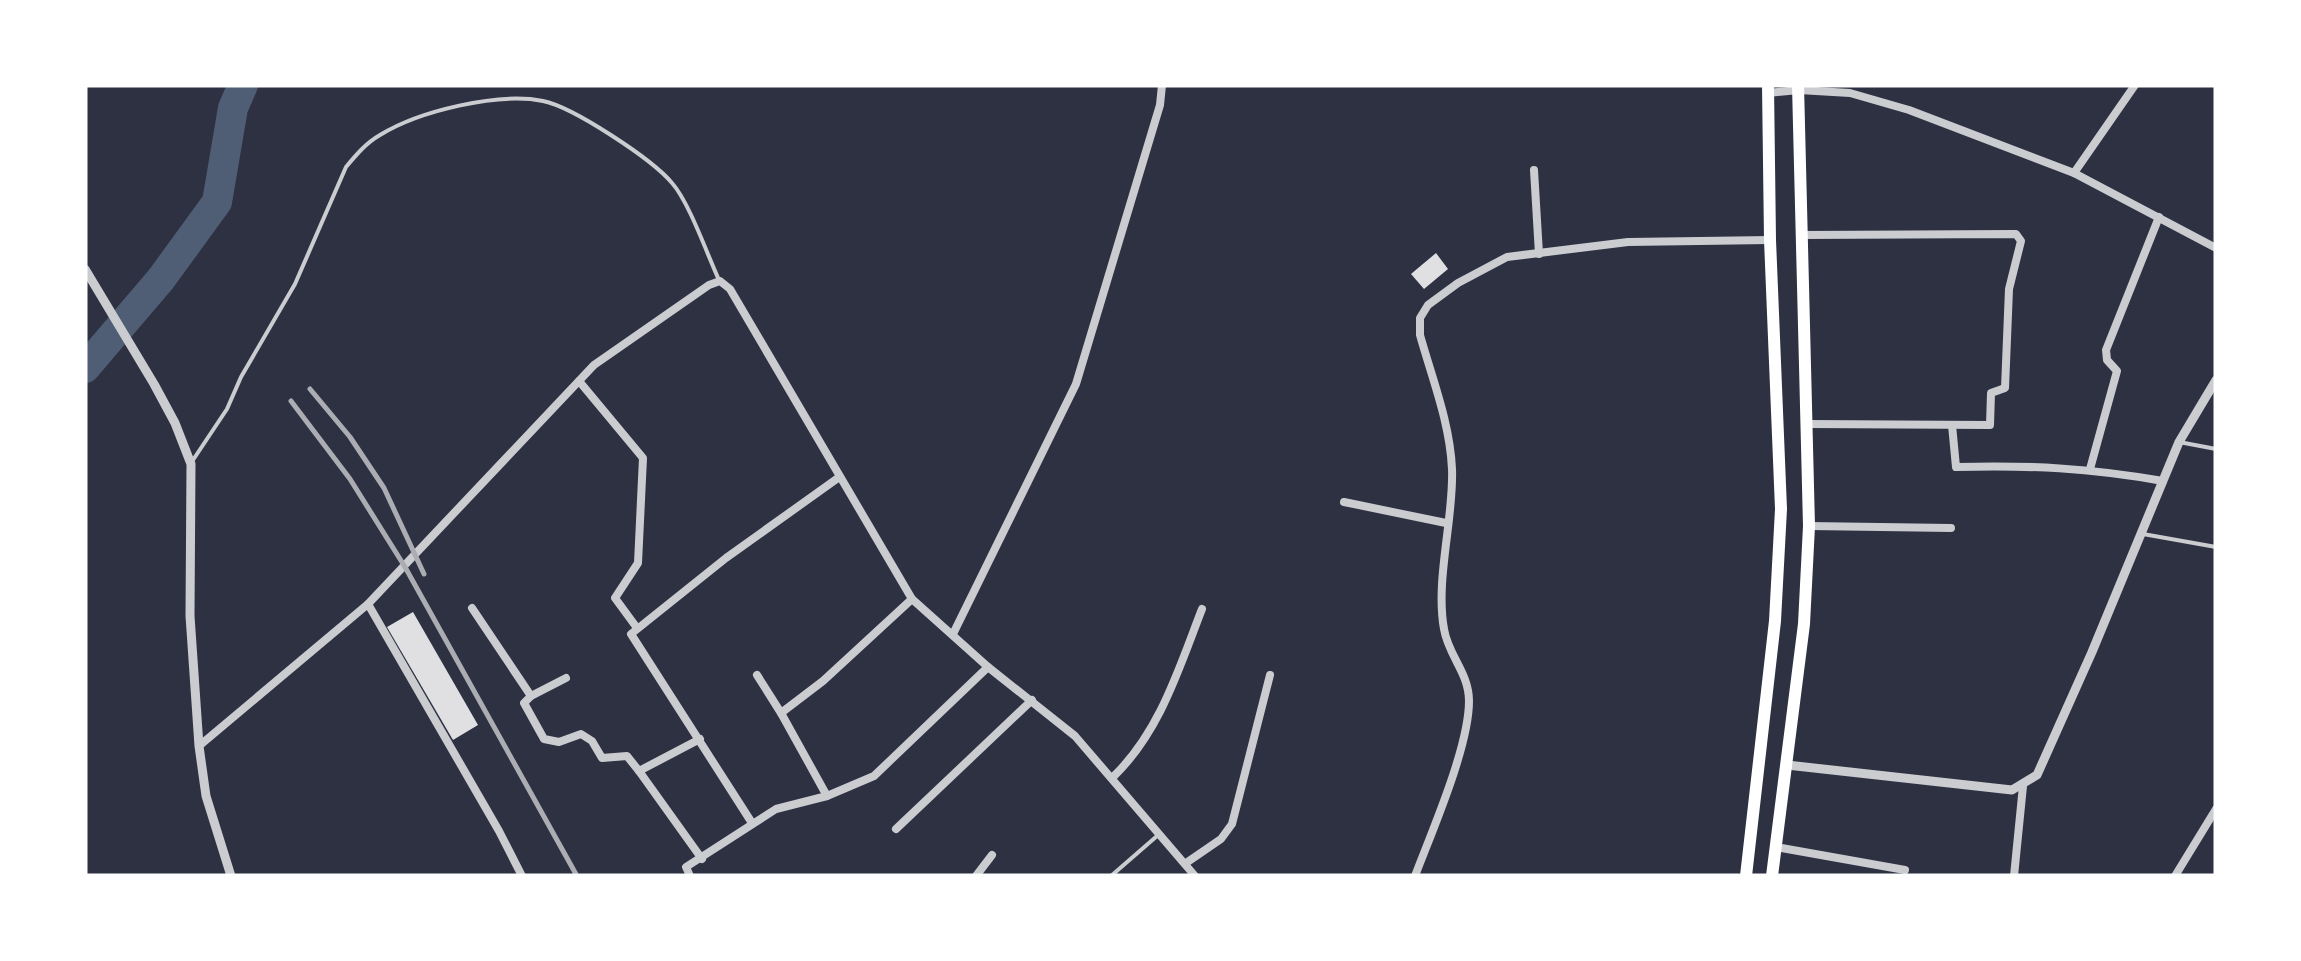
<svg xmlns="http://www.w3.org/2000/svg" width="2301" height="961" viewBox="0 0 2301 961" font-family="'Roboto Condensed',sans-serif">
<rect width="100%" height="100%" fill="#2d3142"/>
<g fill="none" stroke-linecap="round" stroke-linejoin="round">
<path stroke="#4f5d75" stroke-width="30" d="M85 368 161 279 217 202 233 108 243 85"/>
</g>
<g fill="#e0e0e3">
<path d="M1436 253 1448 269 1424 289 1411 274Z"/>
<path d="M413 612 478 725 453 740 387 627Z"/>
</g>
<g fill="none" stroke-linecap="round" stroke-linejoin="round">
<g stroke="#caccd0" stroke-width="4">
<path d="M2179 442 2216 449"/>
<path d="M193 460 227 409 241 377 295 284 346 167C356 155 366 143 380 135 419 111 498 92 543 101 573 107 652 159 672 183 689 202 707 254 719 280"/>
<path d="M2143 534 2216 547"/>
<path d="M1111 876 1157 836"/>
</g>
<g stroke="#caccd0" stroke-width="8">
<path d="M1768 93 1799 90 1850 93 1909 110 2074 173 2216 248"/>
<path d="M1534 170 1539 254"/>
<path d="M2074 173 2135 85"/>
<path d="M1801 235 2016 234 2021 241 2009 289 2005 388 1991 393 1990 425 1806 424"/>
<path d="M579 381 643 458 638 563 615 598 637 628"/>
<path d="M1952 425 1956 467C2030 465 2089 468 2163 481"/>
<path d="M2090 469 2117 371 2107 360 2106 350 2159 217"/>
<path d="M1344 502 1446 523"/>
<path d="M1809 526 1951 528"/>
<path d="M368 604 499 831 522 876"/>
<path d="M472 608 531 696 524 703 544 739 559 742 581 734 592 741 602 758 627 756 639 771"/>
<path d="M953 634 1076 384 1160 105 1162 85"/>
<path d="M757 675 781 713"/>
<path d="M531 696 566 678"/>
<path d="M700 739 639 771 702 859"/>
<path d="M199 746 368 604 594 365 709 285 720 281 730 289 912 599 988 667 1075 736 1195 876"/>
<path d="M1113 777C1160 732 1179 668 1202 609"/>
<path d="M827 796 781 713 823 681 912 599"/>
<path d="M752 823 631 634 726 558 838 478"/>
<path d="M896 829 1032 700"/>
<path d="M1776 847 1905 870"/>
<path d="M1186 863 1221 839 1232 824 1270 675"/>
<path d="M690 876 686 867 776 809 827 796 874 776 988 667"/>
<path d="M976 876 992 855"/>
<path d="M1415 876C1432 831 1469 747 1469 701 1469 673 1448 655 1444 629 1435 580 1454 518 1452 469 1450 423 1432 378 1420 335V318L1428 305 1458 283 1507 257 1628 242 1770 240"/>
<path d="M2014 876 2023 786"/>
<path d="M2175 876 2216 809"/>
</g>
<g stroke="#caccd0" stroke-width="9">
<path d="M85 269 154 384 175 423 191 464 190 616 199 746 206 796 231 876"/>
<path d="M1787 765 2012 790 2037 775 2092 652 2179 442 2216 380"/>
</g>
<g stroke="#fff" stroke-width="12">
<path d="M1746 876 1775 621 1781 509 1770 240 1768 85"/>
<path d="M1772 876 1804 624 1809 526 1798 85"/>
</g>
<g stroke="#abadb3" stroke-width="5">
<path d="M310 389 350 437 384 488 424 574"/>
<path d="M291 401 350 479 405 567 577 876"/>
</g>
</g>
<rect width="2301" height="961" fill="none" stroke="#ffffff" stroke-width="175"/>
</svg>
